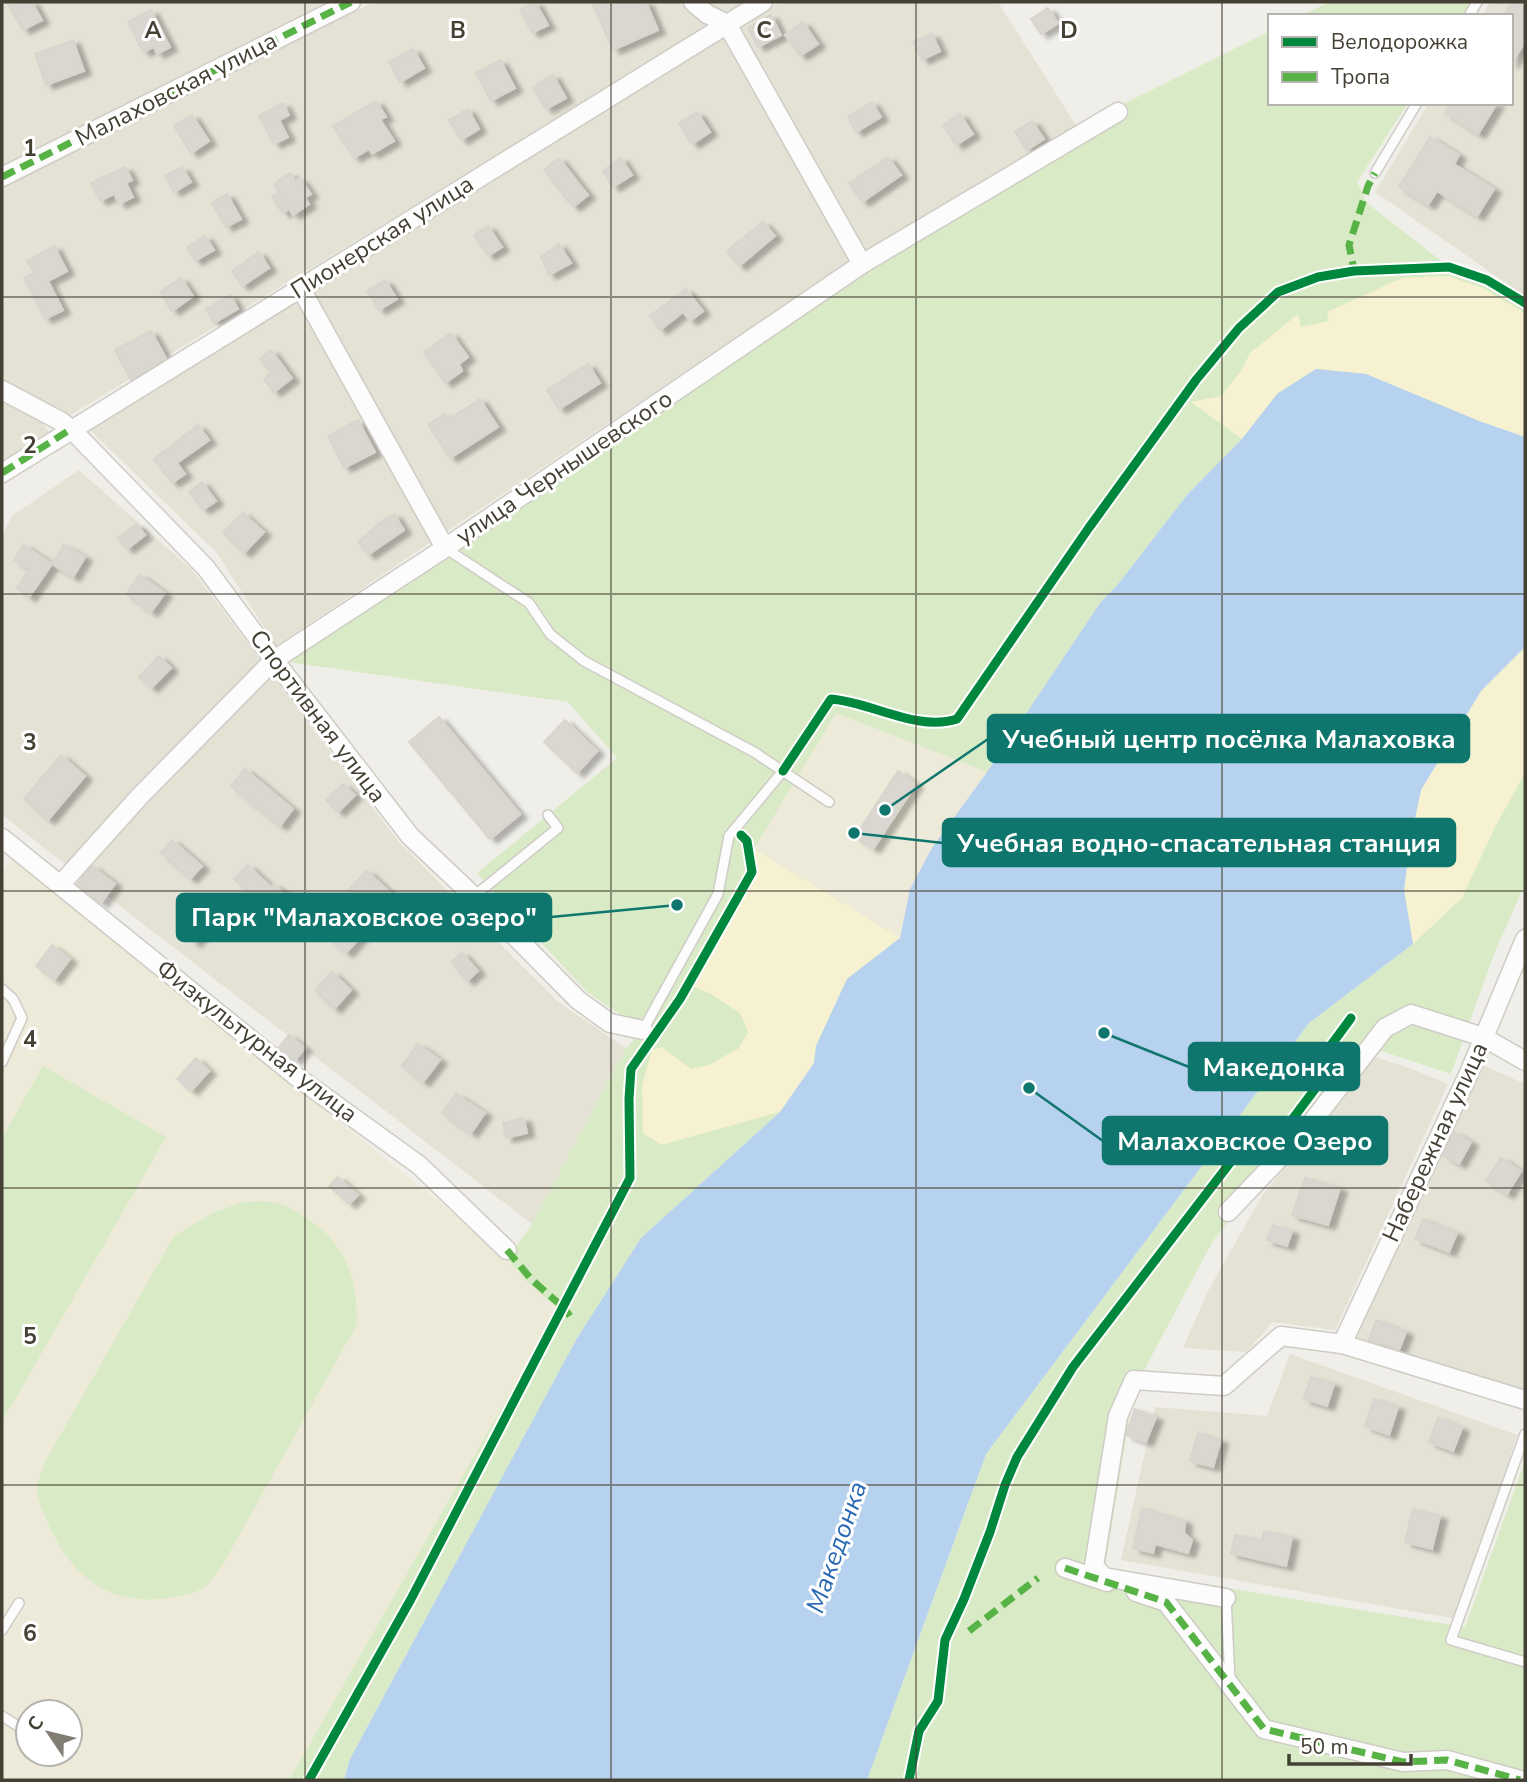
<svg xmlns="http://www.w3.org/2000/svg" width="1527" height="1782" viewBox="0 0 1527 1782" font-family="'Nunito Sans',sans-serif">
<defs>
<filter id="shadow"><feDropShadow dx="7" dy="4" stdDeviation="2" flood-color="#0004"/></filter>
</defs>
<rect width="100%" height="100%" fill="#f0eee8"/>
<g fill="#e4e1d5">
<path d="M2 2H346L2 178Z"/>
<path d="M374 2H747L69 416 2 383V186Z"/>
<path d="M780 2H998L1077 127 868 249 276 646 217 553 90 430 296 297 652 82Z"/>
<path d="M1490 2H1525V296L1375 192 1429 103H1511V16H1482Z"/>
<path d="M2 399 39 418 49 432 2 461Z"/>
<path d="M79 470 192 570 398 841 558 1002 626 1048 532 1224 2 815V536L12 516Z"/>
<path d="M1372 1056 1415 1070 1448 1084 1335 1330 1273 1322 1246 1352 1183 1348 1208 1291 1262 1196Z"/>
<path d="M1480 1064 1525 1084V1395L1349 1341Z"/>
<path d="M1290 1354 1517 1435 1457 1619 1121 1560 1155 1407 1267 1416Z"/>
</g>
<g fill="#eeead9" fill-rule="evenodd">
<path d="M836 713 987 772 932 848 910 889 900 938 754 849Z"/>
<path d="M11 859 463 1221 507 1259 530 1285 558 1309 289 1780H2V872ZM28 1712H70V1754H28Z"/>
</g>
<g fill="#d9ebc6">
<path d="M1329 2H1474L1466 16H1301Z"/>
<path d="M1270 31V103H1408L1357 182 1368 204 1449 267 1487 280 1525 303V437L1479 421 1366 374 1277 394 1242 439 1187 495 1119 583 1100 603 987 772 836 713 754 849 900 938 780 1112 641 1238 576 1340 350 1759 344 1780H289L558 1309 527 1282 507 1259 532 1224 626 1048 643 1030 587 992 477 873 617 758 568 702 274 660 1077 127Z"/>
<path d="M1525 647V884L1494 954 1451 1074 1366 1046 1213 1241 1134 1389 1105 1568 1465 1627 1525 1461V1780H867L986 1454 1309 1023 1413 944 1404 890Z"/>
<path d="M43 1066 166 1137 2 1422V1138Z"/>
<path d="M243 1202C252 1202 261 1201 270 1202 283 1203 294 1210 305 1217 346 1243 357 1277 357 1324L222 1566C217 1572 211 1582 205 1587 197 1593 179 1596 169 1598 114 1606 76 1581 52 1532 46 1519 39 1505 37 1491 36 1482 43 1469 46 1460L174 1236 215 1212Z"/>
</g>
<g fill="#f5f1d1">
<path d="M1448 276 1483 288 1525 313V437L1479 421 1366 374 1316 369 1277 394 1242 439 1191 402 1221 396 1241 371 1250 353 1298 314 1301 327 1329 321 1327 312 1402 278Z"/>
<path d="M1525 647V773L1495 827 1462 898 1413 944 1404 890 1410 842 1421 790 1481 691Z"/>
<path d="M754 849 900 938 847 979 816 1046 814 1063 780 1112 661 1145 643 1133 642 1085 652 1050 662 1047 691 1069 709 1065 739 1048 748 1032 740 1013 711 994 688 984 710 956Z"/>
</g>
<path fill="#b7d2ef" d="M1316 369 1366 374 1479 421 1525 437V647L1481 691 1421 790 1410 842 1404 890 1413 944 1309 1023 986 1454 867 1780H344L350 1759 576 1340 641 1238 780 1112 814 1063 816 1046 847 979 900 938 910 889 932 848 987 772 1100 603 1119 583 1187 495 1242 439 1277 394Z"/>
<g fill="#d9d7d0" stroke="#d8d5ce" stroke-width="2" filter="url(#shadow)">
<path d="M7 2H32L42 20 23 30Z"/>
<path d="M535 2 548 25 532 33 520 10Z"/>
<path d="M592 2H646L658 30 613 50Z"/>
<path d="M1512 2H1525V42L1511 64V16H1503Z"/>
<path d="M1048 8 1058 23 1041 34 1031 19Z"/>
<path d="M151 10 170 47 157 54 154 47 143 52 128 22Z"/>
<path d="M771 15 781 35 758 47 748 28Z"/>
<path d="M803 22 818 44 800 56 785 35Z"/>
<path d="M932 34 940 51 922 60 913 42Z"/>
<path d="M73 40 84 71 46 85 35 54Z"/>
<path d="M413 49 424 68 400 82 389 62Z"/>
<path d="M500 60 515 88 491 101 476 73Z"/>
<path d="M553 75 566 98 546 109 533 87Z"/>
<path d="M376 101 386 117 380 119 394 141 372 154 369 149 354 158 333 126Z"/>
<path d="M872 102 881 117 856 132 848 117Z"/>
<path d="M283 103 289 115 279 120 288 137 274 144 259 116Z"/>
<path d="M1451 103H1497L1478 134 1445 113Z"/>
<path d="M468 109 479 129 461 140 449 120Z"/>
<path d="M697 112 710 132 692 144 679 123Z"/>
<path d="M960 114 973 134 956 145 943 125Z"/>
<path d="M192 115 209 141 191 153 174 126Z"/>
<path d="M1032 121 1044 139 1027 150 1015 132Z"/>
<path d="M1430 137 1459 155 1454 164 1494 189 1477 216 1437 191 1428 205 1399 187Z"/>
<path d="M888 157 901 175 862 202 849 183Z"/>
<path d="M559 158 588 195 573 207 544 170Z"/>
<path d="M621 158 632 175 613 187 603 171Z"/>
<path d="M125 167 132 180 126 183 133 197 119 204 114 194 100 201 91 183Z"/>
<path d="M182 167 191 182 174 192 165 176Z"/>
<path d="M290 173 295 181 300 178 311 194 305 198 309 204 293 215 289 209 283 213 272 197 279 192 274 184Z"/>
<path d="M227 194 241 219 226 227 212 203Z"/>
<path d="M763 222 775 236 739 266 727 251Z"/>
<path d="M488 226 502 247 488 256 474 235Z"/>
<path d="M205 236 214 250 195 261 187 247Z"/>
<path d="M559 244 571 263 549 275 541 257Z"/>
<path d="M54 246 67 271 48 281 63 310 45 319 24 278 34 273 27 261Z"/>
<path d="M259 252 269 268 242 286 232 271Z"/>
<path d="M181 278 193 296 172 311 160 292Z"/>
<path d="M385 280 397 299 379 310 367 291Z"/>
<path d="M686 289 703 311 690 321 683 312 660 330 650 316Z"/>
<path d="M230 295 238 309 214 323 206 309Z"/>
<path d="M151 331 166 358 131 380 115 350Z"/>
<path d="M451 333 468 357 459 364 462 371 445 383 424 352Z"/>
<path d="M271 350 292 378 274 392 264 379 271 373 260 359Z"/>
<path d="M588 364 600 383 559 409 547 390Z"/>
<path d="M480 399 498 427 450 458 428 424 445 414 448 420Z"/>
<path d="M358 420 375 452 344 468 328 436Z"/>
<path d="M198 425 209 440 177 463 185 474 172 483 154 459Z"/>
<path d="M202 482 216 501 203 510 189 492Z"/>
<path d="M243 513 264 532 244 553 223 533Z"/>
<path d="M394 514 404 530 368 555 358 542 381 522Z"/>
<path d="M137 524 145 535 127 549 118 538Z"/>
<path d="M24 545 52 564 29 597 17 588 29 570 14 560Z"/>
<path d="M64 545 85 557 73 577 52 564Z"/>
<path d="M140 575 165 593 151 612 126 594Z"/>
<path d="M159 656 171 668 151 688 139 677Z"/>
<path d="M439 717 520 814 490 839 409 742Z"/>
<path d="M565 720 597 751 577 773 544 742Z"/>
<path d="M61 755 85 776 48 820 24 799Z"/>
<path d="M245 769 293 809 280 826 231 786Z"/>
<path d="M898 771 916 784 873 849 855 837Z"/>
<path d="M343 784 355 795 338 812 326 800Z"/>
<path d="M172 840 202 866 190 879 161 853Z"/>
<path d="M248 865 271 887 274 884 302 910 290 923 257 893 253 897 234 879Z"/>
<path d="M92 866 115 884 101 903 77 884Z"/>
<path d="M367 871 392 894 374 913 349 889Z"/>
<path d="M199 915 211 925 194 943 183 933Z"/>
<path d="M344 919 362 935 346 953 329 938Z"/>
<path d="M52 945 70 959 54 980 36 966Z"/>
<path d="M462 953 478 971 467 981 451 962Z"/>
<path d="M332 972 351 990 334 1009 315 990Z"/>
<path d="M289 1035 305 1048 295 1060 279 1047Z"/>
<path d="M418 1044 440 1060 423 1082 402 1066Z"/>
<path d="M196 1058 209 1071 191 1091 177 1079Z"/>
<path d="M456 1094 485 1113 471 1133 442 1113Z"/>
<path d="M524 1118 527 1133 506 1138 503 1123Z"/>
<path d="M1454 1132 1471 1142 1459 1164 1443 1155Z"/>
<path d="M1501 1158 1521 1171 1507 1194 1486 1181Z"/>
<path d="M338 1177 358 1195 349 1204 329 1186Z"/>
<path d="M1305 1178 1340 1188 1328 1225 1292 1215Z"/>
<path d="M1423 1219 1457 1233 1449 1252 1415 1239Z"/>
<path d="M1273 1225 1292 1231 1287 1246 1267 1240Z"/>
<path d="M1376 1320 1406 1332 1399 1350 1369 1340Z"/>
<path d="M1311 1377 1334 1384 1327 1406 1304 1399Z"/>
<path d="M1374 1399 1398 1407 1389 1435 1365 1426Z"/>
<path d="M1135 1409 1156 1417 1146 1442 1126 1435Z"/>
<path d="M1438 1418 1462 1428 1453 1451 1429 1442Z"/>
<path d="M1198 1433 1221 1440 1213 1467 1190 1461Z"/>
<path d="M1142 1508 1185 1521 1184 1533 1192 1540 1188 1553 1155 1544 1153 1553 1133 1548Z"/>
<path d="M1413 1509 1440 1516 1432 1549 1405 1542Z"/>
<path d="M1264 1531 1292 1537 1286 1566 1231 1553 1235 1535 1262 1540Z"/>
</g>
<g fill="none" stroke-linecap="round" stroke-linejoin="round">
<defs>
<g id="service">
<path d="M1469 16 1477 2"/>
<path d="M1375 173 1417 103"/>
<path d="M445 548 529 603 550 634 584 661 754 752 829 802"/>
<path d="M473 897 558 828 548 815"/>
<path d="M2 989 13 999 22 1018 2 1062"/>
<path d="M643 1030 718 894 729 836 783 771"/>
<path d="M1525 1434 1451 1640 1525 1662"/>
<path d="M1226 1598 1230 1681"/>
<path d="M2 1630 19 1603"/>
<path d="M2 1716 21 1728"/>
</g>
<g id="minor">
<path d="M693 2 707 14 727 24 862 264"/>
<path d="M2 177 351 2"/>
<path d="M300 287 445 548"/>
<path d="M2 390 62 422 71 429 206 568 274 660 410 836 501 922 578 1000 610 1023 643 1030"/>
<path d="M2 473 763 2"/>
<path d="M2 838 297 1077 419 1165 507 1250"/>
<path d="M61 884 140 796 274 660 445 548 862 264 1118 112"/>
<path d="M1228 1212 1305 1131 1385 1028 1411 1014 1483 1037 1525 1061"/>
<path d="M1342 1344 1469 1073 1525 939"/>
<path d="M1065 1568 1107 1582"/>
<path d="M1136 1592 1166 1602 1264 1729 1403 1762 1447 1760 1520 1780"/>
<path d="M1226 1598 1104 1577 1094 1566 1118 1416 1134 1380 1224 1386 1281 1336 1342 1344 1525 1400"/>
</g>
</defs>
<use href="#service" stroke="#ceccc5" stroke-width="12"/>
<use href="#minor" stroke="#ceccc5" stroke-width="21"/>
<use href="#service" stroke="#fdfcfc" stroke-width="9"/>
<use href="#minor" stroke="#fdfcfc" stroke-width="18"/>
<g stroke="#57b346" stroke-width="7" stroke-dasharray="14 7" stroke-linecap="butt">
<path d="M2 177 351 2"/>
<path d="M1355 275 1349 245 1368 186 1375 173"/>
<path d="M2 473 71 429"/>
<path d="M507 1250 532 1280 564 1308 570 1316"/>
<path d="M1065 1568 1166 1602 1264 1729 1403 1762 1447 1760 1520 1780"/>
<path d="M969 1631 1038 1578"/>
</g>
<defs>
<g id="cycleway">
<path d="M783 771 831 699C871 702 917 732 957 719L1088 529 1196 380 1239 328 1278 292 1318 277 1354 271 1449 267 1487 280 1525 303"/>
<path d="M309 1780 411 1599 630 1178 629 1099 631 1069 680 999 752 872 747 841 741 835"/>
<path d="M909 1780 919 1731 938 1701 945 1640 964 1599 990 1532 1005 1485 1017 1457 1073 1367 1253 1133 1285 1129 1315 1089 1323 1056 1351 1018"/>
</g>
</defs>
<use href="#cycleway" stroke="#fff" stroke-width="13"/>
<use href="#cycleway" stroke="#00873e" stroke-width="9"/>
</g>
<path fill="none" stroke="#454034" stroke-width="2" stroke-opacity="0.55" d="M305 2V1780M611 2V1780M916 2V1780M1222 2V1780M2 297H1525M2 594H1525M2 891H1525M2 1188H1525M2 1485H1525"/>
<g text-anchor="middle" stroke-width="6" stroke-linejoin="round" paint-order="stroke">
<g font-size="24" fill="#454034" stroke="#fff">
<text transform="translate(176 89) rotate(-27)" y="8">Малаховская улица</text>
<text transform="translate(382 237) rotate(-32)" y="8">Пионерская улица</text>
<text transform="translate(564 467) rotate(-34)" y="8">улица Чернышевского</text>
<text transform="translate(318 716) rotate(53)" y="8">Спортивная улица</text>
<text transform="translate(257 1041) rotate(38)" y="8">Физкультурная улица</text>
<text transform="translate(1435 1142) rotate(-65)" y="8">Набережная улица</text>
</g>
<g font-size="26" font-style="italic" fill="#2a69b4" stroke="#fff">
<text transform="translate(836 1547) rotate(-71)" y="9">Македонка</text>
</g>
</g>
<g font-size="23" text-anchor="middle" font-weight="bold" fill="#454034" stroke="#fff" stroke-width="6" stroke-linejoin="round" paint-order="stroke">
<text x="153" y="38">A</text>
<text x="458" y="38">B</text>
<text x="764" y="38">C</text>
<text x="1069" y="38">D</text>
<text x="30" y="156">1</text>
<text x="30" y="453">2</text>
<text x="30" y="750">3</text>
<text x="30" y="1047">4</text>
<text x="30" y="1344">5</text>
<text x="30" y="1641">6</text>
</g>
<path fill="none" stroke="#0f766e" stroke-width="2.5" d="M885 810L988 739M854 833L943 843M677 905L551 917M1104 1033L1189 1067M1029 1088L1103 1141"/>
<g fill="#0f766e" stroke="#fff" stroke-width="2.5">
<circle cx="885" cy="810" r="7"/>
<circle cx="854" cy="833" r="7"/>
<circle cx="677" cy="905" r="7"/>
<circle cx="1104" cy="1033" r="7"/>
<circle cx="1029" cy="1088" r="7"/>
</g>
<g fill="#0f766e" stroke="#0f766e" stroke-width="2.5">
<rect x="988" y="715" width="481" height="47" rx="7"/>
<rect x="943" y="819" width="512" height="47" rx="7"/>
<rect x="177" y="894" width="374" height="47" rx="7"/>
<rect x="1189" y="1043" width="170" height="47" rx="7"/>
<rect x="1103" y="1117" width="284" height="47" rx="7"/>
</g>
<g font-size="26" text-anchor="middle" font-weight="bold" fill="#fff">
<text x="1229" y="748">Учебный центр посёлка Малаховка</text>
<text x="1199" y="852">Учебная водно-спасательная станция</text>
<text x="364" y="926">Парк "Малаховское озеро"</text>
<text x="1274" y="1076">Македонка</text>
<text x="1245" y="1150">Малаховское Озеро</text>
</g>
<rect width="1527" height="1782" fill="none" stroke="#454034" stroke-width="7"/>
<rect x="1268" y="14" width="245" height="91" fill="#ffffff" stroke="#b5b3ae" stroke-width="2"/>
<rect x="1282" y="37" width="35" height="10" fill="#00873e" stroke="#b5b3ae" stroke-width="2"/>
<text x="1331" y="49" font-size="21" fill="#454034">Велодорожка</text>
<rect x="1282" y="72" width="35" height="10" fill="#57b346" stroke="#b5b3ae" stroke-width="2"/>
<text x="1331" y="84" font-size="21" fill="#454034">Тропа</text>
<g transform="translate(49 1733) rotate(305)"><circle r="33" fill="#ffffff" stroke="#b5b3ae" stroke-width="2"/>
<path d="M0-5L12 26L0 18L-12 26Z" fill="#817d73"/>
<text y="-10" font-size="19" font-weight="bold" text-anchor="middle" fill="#454034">С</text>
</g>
<path d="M1289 1754v10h122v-10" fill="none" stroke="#454034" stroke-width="3.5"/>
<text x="1300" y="1754" font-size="21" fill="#454034" stroke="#ffffff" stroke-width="5" paint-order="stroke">50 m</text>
</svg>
